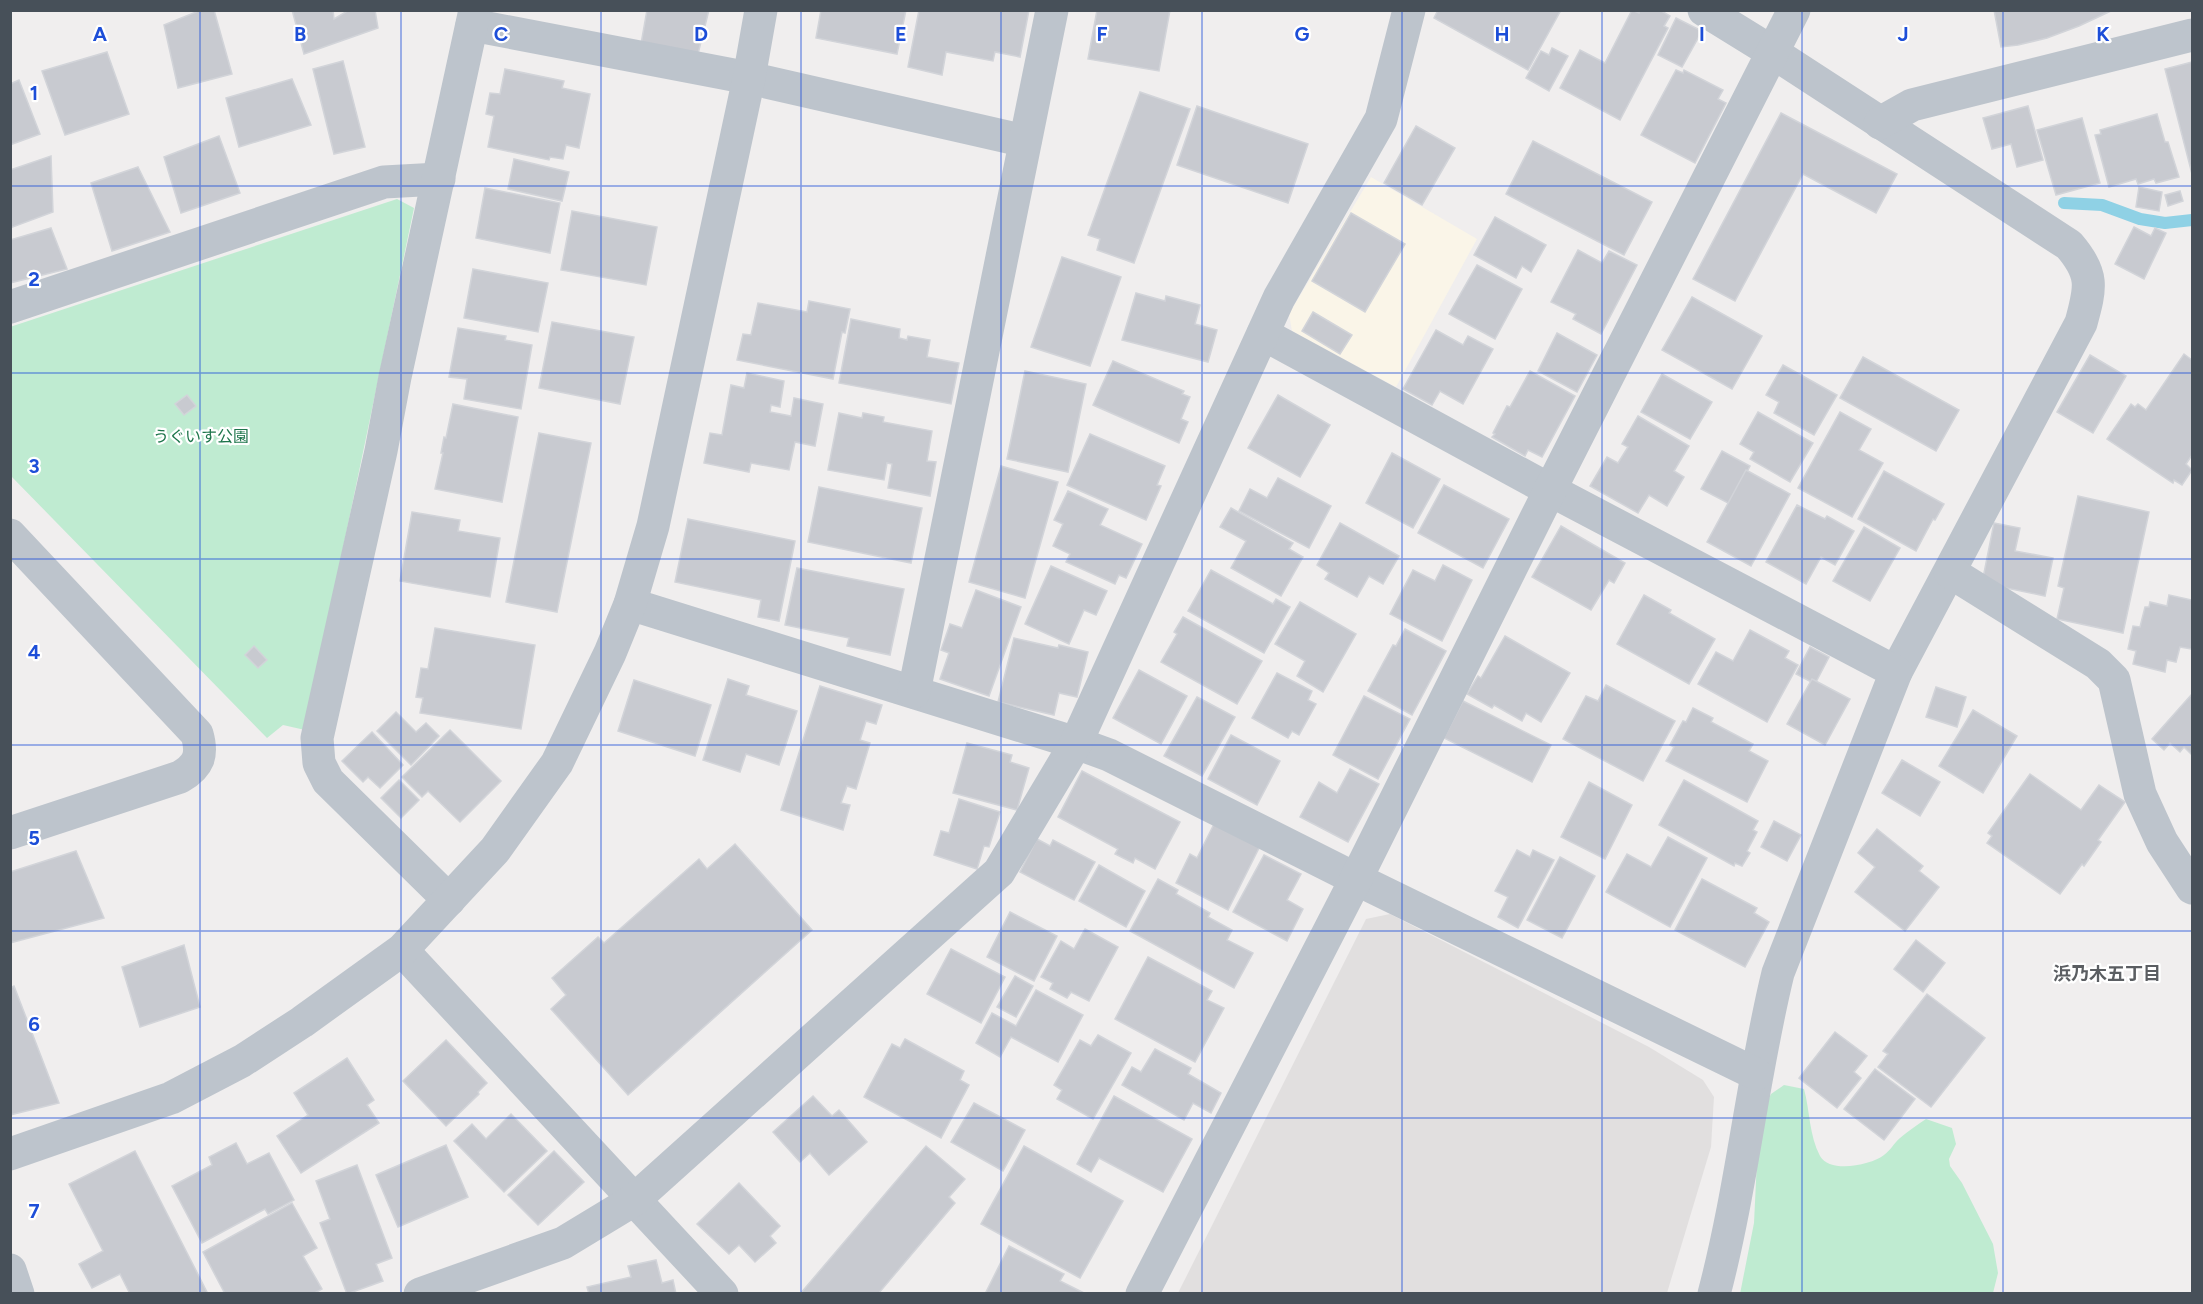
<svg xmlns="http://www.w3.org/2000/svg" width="2203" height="1304" viewBox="0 0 2203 1304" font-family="Figtree,'Noto Sans JP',sans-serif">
<rect width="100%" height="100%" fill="#f0eeee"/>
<path fill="#faf5e8" d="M1371 177 1477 239 1396 387 1292 331 1289 314Z"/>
<path fill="#e1dfdf" d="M1390 914 1649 1047 1703 1080 1714 1097 1711 1147 1667 1293H1178L1366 919Z"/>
<g fill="#bfebd1">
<path d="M397 199 414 208 305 730 283 725 267 738 11 476 10 327Z"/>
<path d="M1784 1085 1804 1089C1810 1111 1809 1135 1820 1156 1830 1174 1871 1165 1884 1155 1890 1151 1894 1143 1900 1138 1908 1131 1917 1125 1926 1119L1952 1128 1956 1144 1949 1159 1950 1166 1962 1183 1993 1244 1998 1273 1993 1293 1740 1294 1754 1223 1759 1119 1771 1094Z"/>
</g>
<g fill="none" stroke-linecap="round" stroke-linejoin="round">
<path stroke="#8fd1e5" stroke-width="12" d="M2064 203 2102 205 2140 219 2165 223 2192 220"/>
</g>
<g fill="#c8cad0" stroke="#d2d4d9" stroke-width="1.5">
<path d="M201 10H214L232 74 178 88 164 25Z"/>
<path d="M292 10H333L334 19 349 10H375L378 28 304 54Z"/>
<path d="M647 10H709L698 54 641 44Z"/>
<path d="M821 10H906L897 54 816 38Z"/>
<path d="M919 10H1029L1020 57 995 52 993 61 946 52 942 75 908 67Z"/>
<path d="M1097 10H1170L1159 71 1088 59Z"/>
<path d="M1438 10H1561L1528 70 1434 18Z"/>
<path d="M1632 10 1639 13 1640 10H1660L1670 16 1664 26 1668 28 1620 120 1560 88 1580 50 1605 63Z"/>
<path d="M1994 10H2113L2079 26 2047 38 2018 45 2001 47Z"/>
<path d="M1676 18 1702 31 1682 67 1658 55Z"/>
<path d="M1552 48 1568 56 1549 91 1526 78 1541 51 1549 55Z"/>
<path d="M107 52 129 114 65 135 42 71Z"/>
<path d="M343 61 365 147 334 154 313 69Z"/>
<path d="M2192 62V174L2165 69Z"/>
<path d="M505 69 564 81 562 88 590 94 579 148 566 145 563 159 550 157 549 160 488 147 494 116 486 114 490 93 500 94Z"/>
<path d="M1676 70 1683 73 1684 70 1723 90 1718 99 1726 103 1695 163 1641 135Z"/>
<path d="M292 79 311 125 239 147 226 98Z"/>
<path d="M19 80 40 134 10 145V84Z"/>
<path d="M1140 92 1190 109 1134 263 1097 250 1100 239 1088 235Z"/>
<path d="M1197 106 1308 144 1288 203 1177 165Z"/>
<path d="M2028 106 2043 160 2017 167 2011 144 1992 149 1983 118Z"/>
<path d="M1781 113 1897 174 1876 213 1803 174 1735 301 1693 279Z"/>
<path d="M2157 114 2165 142H2168L2179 177 2156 183 2154 179 2138 184 2136 179 2109 187 2095 135 2101 134 2100 130Z"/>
<path d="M2082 118 2100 183 2056 195 2037 130Z"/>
<path d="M1416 126 1455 148 1422 205 1384 183Z"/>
<path d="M219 136 240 193 181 213 164 157Z"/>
<path d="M1533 141 1652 202 1624 255 1506 194Z"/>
<path d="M51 156 53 212 10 228V170Z"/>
<path d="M514 159 569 172 562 201 508 189Z"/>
<path d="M138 167 170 232 112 251 91 183Z"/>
<path d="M2139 187 2162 192 2159 211 2136 207Z"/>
<path d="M485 188 560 203 550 253 476 238Z"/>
<path d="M2180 191 2183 201 2168 206 2165 195Z"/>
<path d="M572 211 657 227 646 285 561 270Z"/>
<path d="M1351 213 1405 244 1365 312 1312 281Z"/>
<path d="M1495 217 1546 245 1531 272 1522 266 1516 278 1474 255Z"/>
<path d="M2134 227 2151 236 2155 228 2166 233 2144 279 2115 264Z"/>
<path d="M51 228 67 269 10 283V240Z"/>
<path d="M1578 250 1602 263 1609 251 1637 265 1601 334 1573 319 1576 314 1551 302Z"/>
<path d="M1062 257 1121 277 1090 366 1031 347Z"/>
<path d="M1477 265 1522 289 1495 339 1449 314Z"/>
<path d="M473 269 548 283 538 332 464 318Z"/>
<path d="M1136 293 1165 301 1166 296 1200 305 1195 324 1217 330 1208 362 1122 340Z"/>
<path d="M1692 297 1762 336 1732 389 1662 350Z"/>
<path d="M809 301 850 309 845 333 842 332 833 379 737 360 743 334 751 335 758 303 807 312Z"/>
<path d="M1313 312 1352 335 1340 354 1302 331Z"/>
<path d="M851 319 900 329 899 338 907 340 908 336 930 340 927 357 959 363 951 404 839 383Z"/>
<path d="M552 322 634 337 620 404 539 388Z"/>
<path d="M458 328 506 336 505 340 532 345 521 409 464 399 467 379 449 377Z"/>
<path d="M1436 330 1463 345 1468 336 1493 349 1463 404 1440 391 1432 405 1403 389Z"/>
<path d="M1557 333 1597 355 1577 392 1538 371Z"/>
<path d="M2184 354 2192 360V455L2186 464 2192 470 2182 485 2174 480 2173 483 2107 439 2131 404 2135 407 2138 404 2146 410Z"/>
<path d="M2090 355 2126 376 2093 433 2057 412Z"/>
<path d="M1863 357 1959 410 1936 451 1840 398Z"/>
<path d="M1113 361 1184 391 1182 394 1190 397 1181 419 1188 422 1179 443 1093 405Z"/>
<path d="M1783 365 1837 395 1814 435 1774 413 1779 402 1766 395Z"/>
<path d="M1025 371 1086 384 1068 472 1007 459Z"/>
<path d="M1530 371 1575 396 1542 457 1528 450 1525 456 1492 437 1495 434 1493 433 1507 406 1510 407Z"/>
<path d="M747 373 784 381 780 407 771 405 770 412 791 416 794 398 823 404 815 446 795 442 789 470 751 463 749 472 704 463 710 433 722 435 731 385 744 388Z"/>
<path d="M1662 374 1712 402 1690 439 1641 412Z"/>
<path d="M187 395 196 406 184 415 175 404Z"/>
<path d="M1278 395 1330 425 1300 477 1248 448Z"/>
<path d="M453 404 518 417 502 502 435 489 443 453H441L444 437 446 438Z"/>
<path d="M1758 412 1813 443 1790 482 1750 459 1754 452 1740 444Z"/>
<path d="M1840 412 1871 429 1859 450 1883 463 1852 517 1798 488Z"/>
<path d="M839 413 862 418 863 413 884 417 883 422 932 431 927 461 936 462 930 496 888 488 892 464 887 463 884 480 828 470Z"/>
<path d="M1638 416 1689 446 1674 471 1684 477 1667 506 1649 495 1638 513 1590 486 1607 457 1618 463 1628 447 1622 444Z"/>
<path d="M539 433 591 443 557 612 506 602Z"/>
<path d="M1090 434 1165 466 1157 485 1161 486 1146 520 1067 485Z"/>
<path d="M1722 451 1750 466 1730 504 1701 489Z"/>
<path d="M1392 453 1440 479 1413 528 1366 503Z"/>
<path d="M1001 466 1058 482 1025 598 969 582Z"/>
<path d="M1746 470 1790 494 1751 566 1707 542Z"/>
<path d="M1884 471 1944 504 1935 520 1933 519 1916 551 1858 519Z"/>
<path d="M1278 478 1331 506 1309 548 1239 511 1250 489 1267 498Z"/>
<path d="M1444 485 1509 519 1483 568 1418 533Z"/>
<path d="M819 487 922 508 911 563 808 542Z"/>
<path d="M1068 491 1108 509 1100 525 1142 544 1126 578 1119 575 1115 584 1066 562 1070 554 1053 546 1063 524 1054 520Z"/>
<path d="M2078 496 2149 512 2123 633 2057 619 2064 588 2058 586Z"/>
<path d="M1797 505 1825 519 1827 516 1854 531 1835 565 1821 557 1806 584 1766 562Z"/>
<path d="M1231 508 1293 543 1289 549 1303 557 1281 596 1231 568 1246 541 1220 527Z"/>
<path d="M412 512 460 520 458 531 500 538 490 597 400 581Z"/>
<path d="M688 519 795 541 779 621 758 617 761 600 675 582Z"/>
<path d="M1340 523 1399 556 1383 584 1369 576 1357 597 1325 579 1329 573 1317 565Z"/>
<path d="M1994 523 2020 528 2015 551 2053 558 2045 596 1982 583Z"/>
<path d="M1561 526 1625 563 1614 583 1609 580 1591 610 1532 577Z"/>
<path d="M1864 527 1900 548 1870 601 1833 581Z"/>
<path d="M1443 565 1472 580 1442 641 1390 614 1413 570 1435 581Z"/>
<path d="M1051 566 1107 591 1096 615 1084 610 1069 644 1025 624Z"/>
<path d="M797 568 904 589 890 655 847 646 849 638 785 625Z"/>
<path d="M1211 570 1273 604 1276 599 1290 607 1264 653 1188 611Z"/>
<path d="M976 590 1021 607 989 696 940 679 949 653 941 650 950 624 962 628Z"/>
<path d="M1644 595 1671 610 1669 613 1715 639 1689 684 1617 644Z"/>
<path d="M2169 595 2192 600V649L2180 647 2176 662 2167 660 2165 672 2133 664 2136 651 2128 649 2133 626 2140 627 2145 607H2149L2150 602 2167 606Z"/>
<path d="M1300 602 1356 634 1323 692 1297 676 1305 661 1275 644Z"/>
<path d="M1183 617 1262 661 1237 704 1161 662 1177 634 1174 632Z"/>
<path d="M435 628 535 645 521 729 420 713 423 698 416 697 421 668 428 669Z"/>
<path d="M1405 629 1446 651 1412 715 1368 691 1393 645 1396 646Z"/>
<path d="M1750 630 1789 651 1785 658 1798 665 1767 722 1698 684 1716 652 1733 661Z"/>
<path d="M1505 636 1570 673 1541 722 1526 713 1522 721 1494 705 1492 708 1467 694 1478 676 1481 678Z"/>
<path d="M1014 638 1058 648 1059 645 1088 652 1077 697 1059 693 1054 715 998 702Z"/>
<path d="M254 646 267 660 258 668 245 655Z"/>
<path d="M1810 647 1829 657 1815 684 1796 674Z"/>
<path d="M1139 670 1187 696 1161 744 1113 718Z"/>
<path d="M1277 673 1312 691 1308 700 1316 704 1299 735 1292 731 1288 738 1252 718Z"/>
<path d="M728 679 749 686 746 695 797 711 779 765 746 754 740 772 703 760Z"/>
<path d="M1812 679 1850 699 1825 745 1787 724Z"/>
<path d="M634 680 711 705 695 756 618 731Z"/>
<path d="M1606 685 1675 721 1643 781 1563 739 1586 696 1598 701Z"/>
<path d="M820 686 882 705 876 724 866 721 860 740 870 743 856 789 847 786 841 803 850 805 843 830 781 810Z"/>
<path d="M1936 687 1966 697 1957 727 1926 717Z"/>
<path d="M2192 694V755L2184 747 2180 752 2170 743 2164 750 2152 739Z"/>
<path d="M1364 696 1410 719 1378 779 1333 755Z"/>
<path d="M1197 697 1235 717 1202 776 1164 756Z"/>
<path d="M1463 701 1551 745 1532 782 1444 738Z"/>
<path d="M1693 708 1713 718 1711 722 1753 744 1749 751 1768 761 1747 802 1666 761 1674 747 1670 745 1683 721 1686 722Z"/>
<path d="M1973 710 2017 736 1983 793 1939 766Z"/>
<path d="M396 712 416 732 426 723 439 736 411 765 377 731Z"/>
<path d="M450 730 501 781 460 822 428 791 422 797 402 777Z"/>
<path d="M372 732 403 765 380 788 368 777 363 782 342 761Z"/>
<path d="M1231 735 1280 761 1257 805 1208 779Z"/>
<path d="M967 743 1012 755 1010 762 1029 768 1017 810 953 793Z"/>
<path d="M1902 760 1940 782 1920 816 1882 793Z"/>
<path d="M1350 769 1379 784 1348 842 1300 817 1319 782 1337 793Z"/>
<path d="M1082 771 1180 822 1155 869 1135 858 1133 863 1115 854 1118 849 1058 817Z"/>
<path d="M2030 774 2081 810 2099 785 2125 802 2098 840 2101 842 2084 866 2082 864 2060 894 1987 843 1992 836 1988 833Z"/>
<path d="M399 780 419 800 401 818 381 798Z"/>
<path d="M1684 780 1758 821 1753 830 1757 832 1747 851 1750 853 1742 866 1735 863 1734 866 1659 825Z"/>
<path d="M1589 782 1632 805 1605 859 1561 837Z"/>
<path d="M959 799 1000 812 989 847 984 846 977 869 934 855 941 831 949 833Z"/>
<path d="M1774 821 1801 835 1787 861 1761 847Z"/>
<path d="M1215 822 1261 844 1228 910 1176 883 1190 854 1197 858Z"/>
<path d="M1877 829 1923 866 1919 871 1939 887 1905 931 1855 892 1875 867 1858 853Z"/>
<path d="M1668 837 1707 858 1670 927 1606 892 1627 854 1651 867Z"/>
<path d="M1037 839 1050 846 1053 840 1095 862 1074 900 1020 872Z"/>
<path d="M735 844 812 930 628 1095 551 1009 566 995 552 978 598 937 604 943 699 859 707 869Z"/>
<path d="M1517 850 1530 857 1533 850 1554 860 1518 928 1498 917 1508 897 1495 891Z"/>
<path d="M76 851 104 918 10 943V872Z"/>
<path d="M1264 855 1301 874 1287 900 1303 909 1287 941 1233 912Z"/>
<path d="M1560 857 1595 876 1562 938 1527 920Z"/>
<path d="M1099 865 1145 891 1126 927 1079 901Z"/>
<path d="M1158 879 1178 890 1176 894 1210 913 1208 917 1232 930 1227 940 1253 953 1234 988 1130 931Z"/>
<path d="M1702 879 1757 908 1754 913 1769 922 1745 967 1675 930Z"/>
<path d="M1010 912 1057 936 1034 981 987 957Z"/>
<path d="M1085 929 1118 947 1089 1001 1071 992 1067 998 1050 989 1053 983 1041 977 1061 941 1074 949Z"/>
<path d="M1916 940 1945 963 1923 992 1894 969Z"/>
<path d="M184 945 200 1007 140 1027 122 967Z"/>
<path d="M951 949 1005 977 981 1023 927 994Z"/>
<path d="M1148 957 1212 991 1207 1000 1224 1008 1195 1062 1115 1019Z"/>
<path d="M1015 976 1033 986 1016 1017 997 1007Z"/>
<path d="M14 986 59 1103 10 1115V988Z"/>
<path d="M1036 990 1083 1015 1058 1062 1011 1037 1000 1057 976 1043 992 1013 1016 1026Z"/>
<path d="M1927 994 1985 1038 1931 1107 1878 1067 1888 1054 1883 1051Z"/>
<path d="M1835 1032 1867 1056 1854 1072 1861 1078 1837 1108 1799 1078Z"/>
<path d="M1098 1035 1131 1053 1093 1119 1057 1099 1062 1090 1054 1085 1080 1040 1091 1046Z"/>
<path d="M905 1039 964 1071 960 1080 969 1085 941 1138 864 1097 892 1044 900 1048Z"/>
<path d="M446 1040 487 1083 478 1092 479 1094 446 1126 403 1081Z"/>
<path d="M1155 1049 1191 1068 1188 1074 1221 1093 1211 1113 1193 1103 1184 1120 1122 1085 1132 1067 1141 1072Z"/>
<path d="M347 1058 374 1100 367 1105 379 1123 301 1173 277 1136 308 1115 294 1093Z"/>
<path d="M1875 1069 1915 1099 1884 1140 1844 1109Z"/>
<path d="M813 1096 832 1116 839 1110 867 1142 829 1175 810 1153 800 1162 773 1132Z"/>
<path d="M1114 1096 1192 1139 1163 1192 1099 1158 1091 1172 1077 1164Z"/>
<path d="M974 1103 1025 1130 1003 1171 951 1142Z"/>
<path d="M511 1114 547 1151 504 1192 454 1141 472 1124 486 1139Z"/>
<path d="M236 1143 247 1164 269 1153 294 1200 268 1214 265 1209 202 1243 172 1186 212 1165 209 1157Z"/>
<path d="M446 1145 468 1197 398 1227 376 1175Z"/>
<path d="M926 1146 965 1179 949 1197 955 1203 878 1294H800Z"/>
<path d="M1024 1146 1123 1201 1080 1278 981 1224Z"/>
<path d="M135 1151 208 1294H130L120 1274 92 1288 79 1264 103 1251 69 1184Z"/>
<path d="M554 1151 584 1182 538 1225 508 1195Z"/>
<path d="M357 1165 392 1258 376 1264 383 1281 347 1294 320 1223 330 1219 316 1181Z"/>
<path d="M739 1183 780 1226 770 1236 776 1243 755 1262 739 1245 729 1254 697 1224Z"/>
<path d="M292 1203 317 1248 303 1256 322 1289 313 1294H220L224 1292 203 1252Z"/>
<path d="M1009 1246 1064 1274 1060 1281 1086 1294H985Z"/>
<path d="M656 1260 662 1283 673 1280 676 1294H589L587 1287 631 1277 628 1266Z"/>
</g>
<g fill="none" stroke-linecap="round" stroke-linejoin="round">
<g stroke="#bdc4cc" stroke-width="33">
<path d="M1704 10 1772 52 2069 245C2094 274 2091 287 2081 323L1896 672"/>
<path d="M472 25 749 78 1025 141"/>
<path d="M1880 123 1912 105 2192 35"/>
<path d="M10 307 384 182 439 179"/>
<path d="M1263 334 1550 490 1896 672 1778 973C1752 1079 1742 1188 1714 1294"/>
<path d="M10 535 197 734C203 755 199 766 180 777L10 833"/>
<path d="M1950 572 2098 664 2114 680 2140 794 2162 842 2192 888"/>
<path d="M630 604 1076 743 1109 755 1356 879 1756 1074"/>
<path d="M914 692 1052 10"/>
<path d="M449 900 328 781 319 763 317 738 381 451 395 377 475 10"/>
<path d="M402 950 722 1294"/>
<path d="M10 1154 171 1098 242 1061 302 1022 402 950 495 850 557 763 610 653 630 604 653 526 749 78 761 10"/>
<path d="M10 1270 18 1294"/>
<path d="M420 1294 563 1243 634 1200 999 872 1076 743 1279 298 1381 119 1409 10"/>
<path d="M1142 1294 1356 879 1550 490 1794 10"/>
</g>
</g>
<path fill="none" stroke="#1d4ed8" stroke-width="1.5" stroke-opacity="0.55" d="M200 10V1294M401 10V1294M601 10V1294M801 10V1294M1001 10V1294M1202 10V1294M1402 10V1294M1602 10V1294M1802 10V1294M2003 10V1294M10 186H2192M10 373H2192M10 559H2192M10 745H2192M10 931H2192M10 1118H2192"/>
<g text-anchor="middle" stroke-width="4.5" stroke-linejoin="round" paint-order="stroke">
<g font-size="16" fill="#1e754b" stroke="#fff">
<text x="201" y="442">うぐいす公園</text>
</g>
<g font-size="18" font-weight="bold" fill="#5b5e62" stroke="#fff">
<text x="2107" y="980">浜乃木五丁目</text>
</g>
</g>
<g font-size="20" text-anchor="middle" font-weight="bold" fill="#1d4ed8" stroke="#fff" stroke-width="4.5" stroke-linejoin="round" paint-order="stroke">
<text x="100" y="41">A</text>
<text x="300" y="41">B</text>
<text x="501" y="41">C</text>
<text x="701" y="41">D</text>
<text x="901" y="41">E</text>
<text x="1102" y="41">F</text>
<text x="1302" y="41">G</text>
<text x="1502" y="41">H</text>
<text x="1702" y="41">I</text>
<text x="1903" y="41">J</text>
<text x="2103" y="41">K</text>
<text x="34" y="100">1</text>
<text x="34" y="286">2</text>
<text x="34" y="473">3</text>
<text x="34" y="659">4</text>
<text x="34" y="845">5</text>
<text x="34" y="1031">6</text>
<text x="34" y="1218">7</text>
</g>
<rect width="2203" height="1304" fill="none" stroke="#475059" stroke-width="24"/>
</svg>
